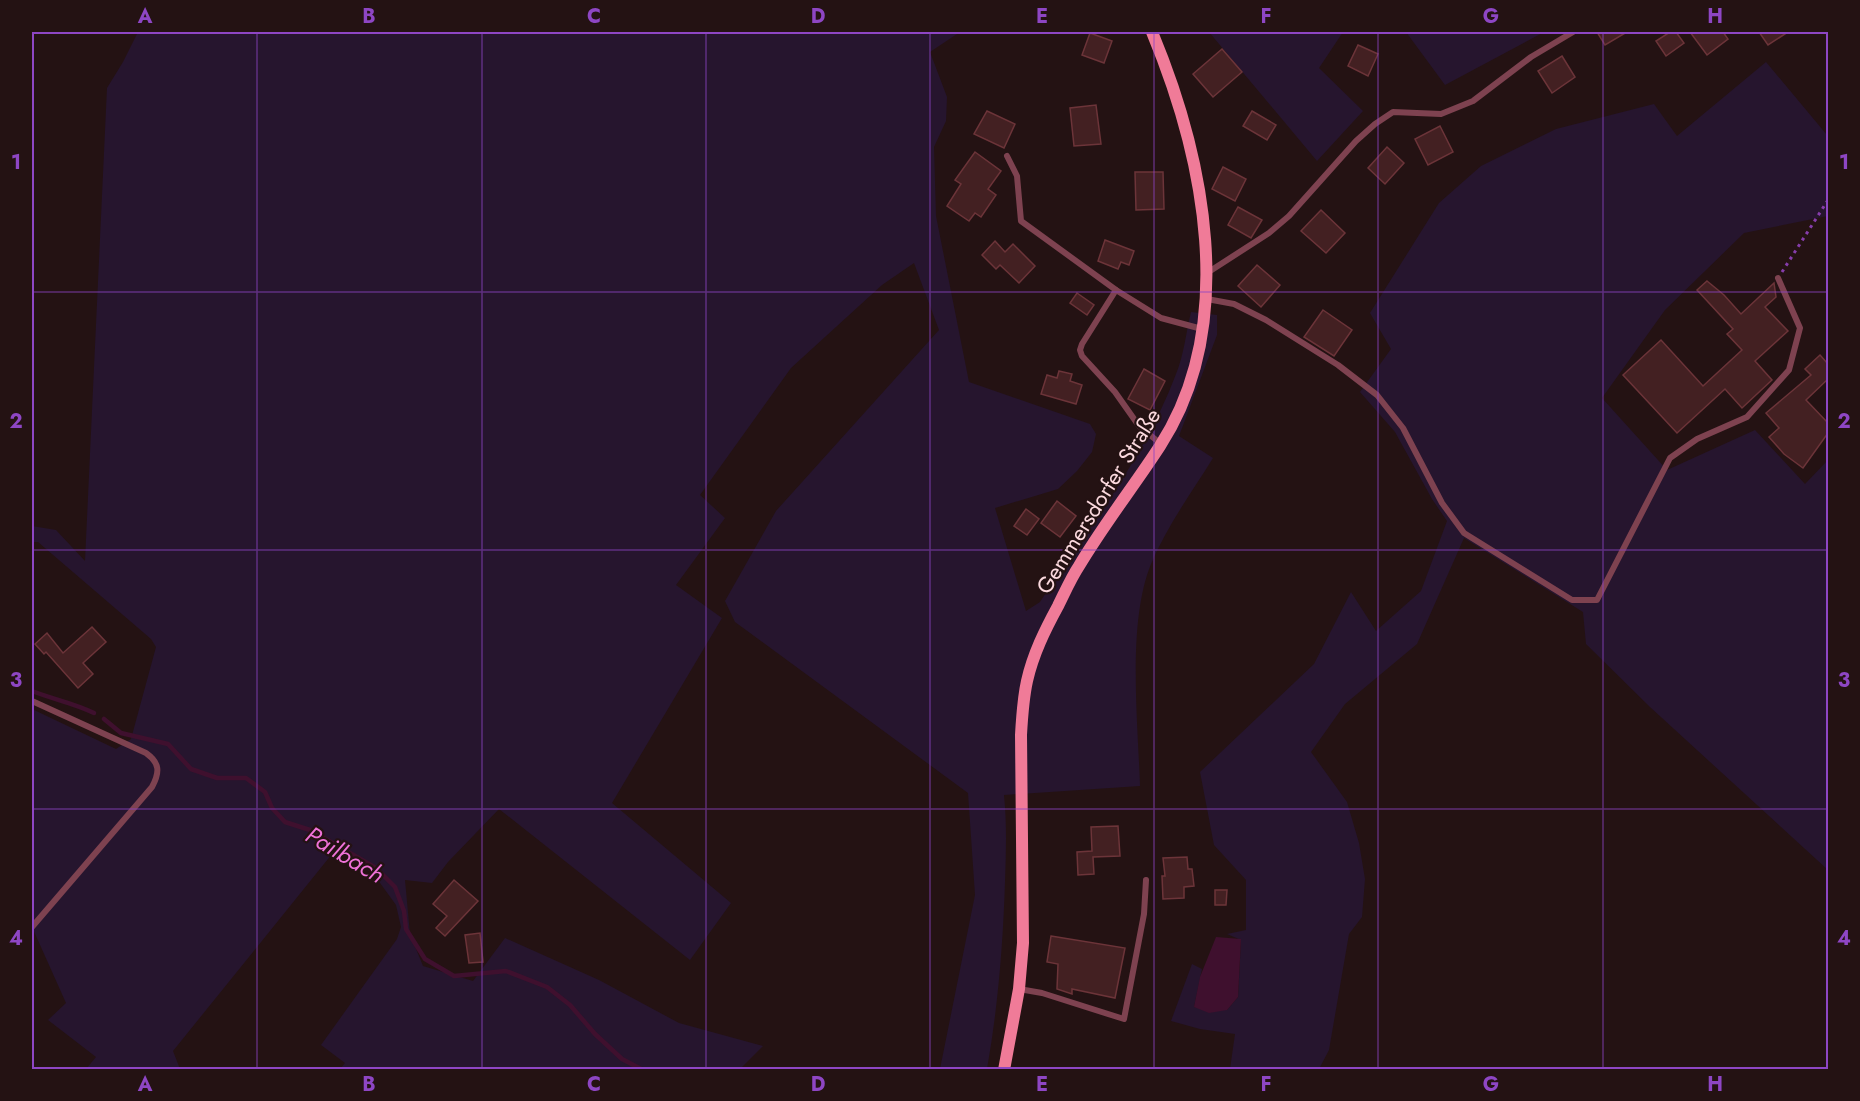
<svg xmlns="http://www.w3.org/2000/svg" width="1860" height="1101" viewBox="0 0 1860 1101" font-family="Jost,sans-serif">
<rect width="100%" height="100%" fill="#241213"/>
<g fill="#26152e">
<path d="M138 32H960L930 52 947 97 946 121 934 147 936 216 969 382 1090 424 1096 434 1092 452 1077 471 1058 489 995 508 1026 611 1040 602C1088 529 1145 457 1176 374 1184 355 1186 332 1191 312L1217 315V335L1179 436 1213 458C1192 492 1167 526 1151 564 1127 623 1138 721 1140 786L1004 795C1007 824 1006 853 1005 882 1003 945 998 1007 987 1069H940L975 895 968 793 735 622 725 601 776 511 939 330 914 263 882 285 791 368 700 495 725 518 676 585 722 618 612 803 731 903 690 960 499 809 448 862 432 883 405 880 410 934 423 966 473 981 505 938 599 980 679 1023 763 1046 740 1069H340L345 1063 321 1045 397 939 401 927 396 905 375 876 348 855 332 854 173 1051 180 1069H86L96 1057 48 1020 66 1003 32 927V709L116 749 131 739 156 647 151 639 38 542H32V526L56 530 85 561 107 88 123 62Z"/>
<path d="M1209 32H1343L1319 68 1363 111 1317 161Z"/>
<path d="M1406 32H1544L1445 85Z"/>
<path d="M1766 62 1827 135 1828 134V216L1744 233 1665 310 1602 398 1667 470 1755 430 1805 484 1828 460V870L1650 707 1586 644 1583 612 1464 538 1417 644 1345 704 1311 752 1347 802 1359 843 1365 879 1362 917 1349 934 1329 1050 1319 1069H1230L1235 1034 1200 1029 1171 1021 1192 964 1202 969 1194 1007 1227 1010 1238 997 1241 940 1227 934 1246 930V880L1214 845 1200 772 1314 664 1351 592 1376 631 1421 591 1447 521 1432 499 1395 432 1360 392 1391 349 1370 313 1439 203 1481 166 1556 129 1654 104 1677 136Z"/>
</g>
<path fill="#3f102e" d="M1216 937 1241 939 1238 997 1227 1010 1209 1013 1194 1007 1200 977Z"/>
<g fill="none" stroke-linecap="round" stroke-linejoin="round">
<g stroke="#3f102e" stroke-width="4.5">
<path d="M32 691C52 699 74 703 94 713"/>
<path d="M104 719 121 733 168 744 191 769 217 778H246L265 792 272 808 285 822 310 830 376 868 395 887 404 911 406 929 425 959 454 976 506 971 547 987 570 1005 595 1034 622 1059 643 1070"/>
</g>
</g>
<g fill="#432022" stroke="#6c3439" stroke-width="1.5">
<path d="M1597 32H1627L1605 45Z"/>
<path d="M1670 32H1676L1684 43 1666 56 1656 41Z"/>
<path d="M1690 32H1723L1728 39 1707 55Z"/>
<path d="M1759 32H1788L1768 45Z"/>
<path d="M1090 33 1112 41 1104 63 1082 55Z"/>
<path d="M1358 45 1378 54 1368 76 1348 66Z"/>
<path d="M1222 49 1242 72 1213 97 1193 74Z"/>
<path d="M1562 56 1575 77 1552 93 1538 71Z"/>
<path d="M1096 105 1101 144 1074 146 1070 108Z"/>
<path d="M987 111 1015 124 1004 148 974 134Z"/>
<path d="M1252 111 1276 125 1267 140 1243 126Z"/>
<path d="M1440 126 1453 152 1428 165 1415 139Z"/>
<path d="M1387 147 1404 163 1385 184 1368 168Z"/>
<path d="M975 152 1001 171 988 189 996 195 981 217 975 213 969 221 947 206 961 184 955 180Z"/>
<path d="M1223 167 1246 179 1235 201 1212 189Z"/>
<path d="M1135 172H1163L1164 209 1136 210Z"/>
<path d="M1238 207 1262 220 1251 238 1228 225Z"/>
<path d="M1321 210 1345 233 1326 253 1301 231Z"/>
<path d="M1105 240 1134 251 1129 265 1121 262 1118 269 1098 261Z"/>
<path d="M995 241 1005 252 1013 244 1035 266 1019 283 1000 265 996 269 982 255Z"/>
<path d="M1257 265 1280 285 1261 307 1238 286Z"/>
<path d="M1707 281 1724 295 1741 314 1774 283 1776 297 1765 307 1788 331 1755 361 1772 380 1742 408 1725 389 1677 433 1623 375 1661 340 1703 386 1742 350 1727 334 1733 329 1697 290Z"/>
<path d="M1077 293 1094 305 1087 315 1070 303Z"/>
<path d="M1323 310 1352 330 1334 356 1304 337Z"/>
<path d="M1820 355 1828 364V379L1806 400 1828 423V433L1803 468 1784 454 1769 437 1779 428 1766 413 1811 375 1805 369Z"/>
<path d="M1144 369 1165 381 1150 410 1128 399Z"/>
<path d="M1059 371 1072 374 1070 381 1082 385 1076 404 1041 394 1047 375 1057 378Z"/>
<path d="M1057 501 1076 516 1060 537 1041 523Z"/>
<path d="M1026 509 1039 519 1027 535 1014 526Z"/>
<path d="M92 627 106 642 83 663 93 674 78 688 46 652 44 654 35 644 47 633 63 653Z"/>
<path d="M1118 826 1120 856 1093 857 1094 874 1078 875 1077 852 1092 851 1091 827Z"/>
<path d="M1187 857 1188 869H1192L1194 886 1184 887V898L1163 899 1162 876H1165L1163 858Z"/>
<path d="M454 880 478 901 445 936 436 928 447 916 433 904Z"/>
<path d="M1215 890H1227L1226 905H1215Z"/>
<path d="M480 933 483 962 469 963 465 935Z"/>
<path d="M1051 936 1125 948 1115 998 1072 989V994L1057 989 1058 964 1047 962Z"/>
</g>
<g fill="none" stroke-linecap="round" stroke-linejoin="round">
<path stroke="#863dab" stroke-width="3" stroke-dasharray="3 4.5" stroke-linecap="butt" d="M1782 272 1828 200"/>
<g stroke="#7e4250" stroke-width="6">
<path d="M1007 156 1017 176 1021 221 1116 290 1161 318 1202 329"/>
<path d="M1207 273 1269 233 1289 216 1356 141 1375 124 1393 112 1441 114 1473 101 1531 57 1573 32"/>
<path d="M1116 290 1082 344 1080 350 1082 356 1115 392 1139 426 1161 444"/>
<path d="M1207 299 1234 304 1266 320 1338 365 1377 395 1403 428 1442 503 1464 533 1572 600H1597L1670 458 1697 439 1747 417 1789 370 1800 328 1778 278"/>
<path d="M32 701 146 753C160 763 160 772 152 787L32 927"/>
<path d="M1019 989 1042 993 1124 1019 1144 914 1146 880"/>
</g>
<path stroke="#f07b98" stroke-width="12" d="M1004 1070 1019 989 1023 943 1021 735C1022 717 1023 699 1027 681 1033 654 1045 630 1058 606 1065 592 1071 578 1079 566 1104 524 1134 486 1160 446 1239 324 1204 157 1152 32"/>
</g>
<path fill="none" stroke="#8e46c4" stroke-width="1.5" stroke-opacity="0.55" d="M257 32V1070M482 32V1070M706 32V1070M930 32V1070M1154 32V1070M1378 32V1070M1603 32V1070M32 292H1828M32 550H1828M32 809H1828"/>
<g text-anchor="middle" stroke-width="4.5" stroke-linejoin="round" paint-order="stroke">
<g font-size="22" fill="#fbd9de" stroke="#241213">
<text transform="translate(1098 501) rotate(-58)" y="8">Gemmersdorfer Straße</text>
</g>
<g font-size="24" font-style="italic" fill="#ef72d8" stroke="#241213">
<text transform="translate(345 855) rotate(31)" y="8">Pailbach</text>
</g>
</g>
<rect width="1860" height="1101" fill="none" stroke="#241213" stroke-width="66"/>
<rect x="33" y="33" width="1794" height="1035" fill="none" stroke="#8e46c4" stroke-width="2"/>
<g font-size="20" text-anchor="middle" font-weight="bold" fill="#8e46c4">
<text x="145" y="23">A</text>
<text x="369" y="23">B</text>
<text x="594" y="23">C</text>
<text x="818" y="23">D</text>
<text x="1042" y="23">E</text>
<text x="1266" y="23">F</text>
<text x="1491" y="23">G</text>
<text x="1715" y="23">H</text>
<text x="16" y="169">1</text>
<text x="1844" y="169">1</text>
<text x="16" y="428">2</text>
<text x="1844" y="428">2</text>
<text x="16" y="687">3</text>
<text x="1844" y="687">3</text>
<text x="16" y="945">4</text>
<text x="1844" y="945">4</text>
<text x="145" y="1091">A</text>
<text x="369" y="1091">B</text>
<text x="594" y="1091">C</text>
<text x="818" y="1091">D</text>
<text x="1042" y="1091">E</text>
<text x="1266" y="1091">F</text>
<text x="1491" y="1091">G</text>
<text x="1715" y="1091">H</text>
</g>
</svg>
